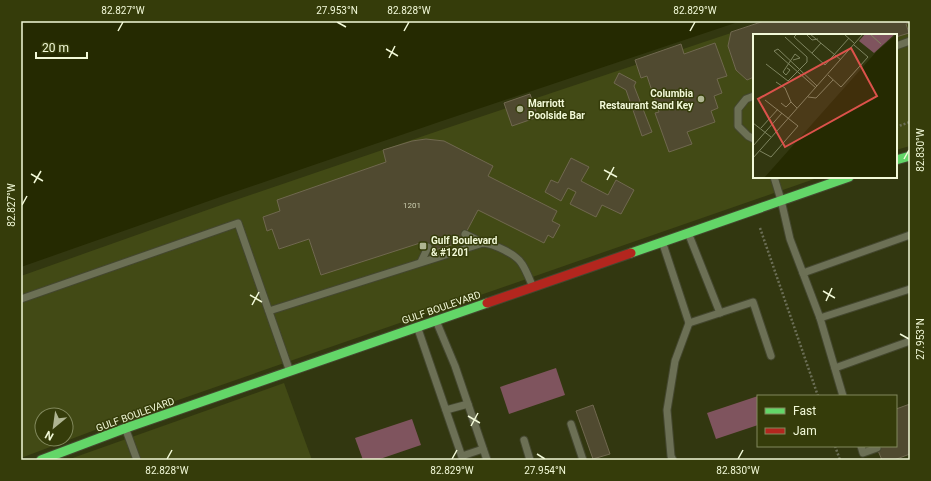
<svg xmlns="http://www.w3.org/2000/svg" width="931" height="481" viewBox="0 0 931 481" font-family="Roboto,sans-serif">
<rect width="100%" height="100%" fill="#323710"/>
<g fill="#424a15" fill-rule="evenodd">
<path d="M910 21V146L896 150V35H754V177H820L132 416 21 458V276L224 204 441 130 737 31ZM42 415H66V439H42Z"/>
<path d="M284 383 312 460H67Z"/>
</g>
<g fill="#7f545e">
<path d="M556 368 565 395 509 414 500 387Z"/>
<path d="M758 396V425L716 439 707 413Z"/>
<path d="M412 419 421 445 377 460H363L355 438Z"/>
</g>
<path fill="#252a01" d="M21 21H741L439 122 223 196 21 267Z"/>
<g fill="#504a30" stroke="#70684f">
<path d="M764 21H910V22L906 24 909 33 896 37V35H754V77L747 80 736 70 728 46 731 32Z"/>
<path d="M715 43 727 76 717 79 722 93 714 96 718 108 711 111 715 122 687 132 692 144 669 152 655 113 659 112 647 76 641 78 635 60 681 44 684 54Z"/>
<path d="M619 73 636 82 634 86 652 132 642 136 626 90 614 83Z"/>
<path d="M530 94 538 117 512 126 504 103Z"/>
<path d="M426 139 444 141 493 166 488 176 557 211 552 221 560 225 553 238 548 235 544 243 478 210 461 242 435 250 420 243 321 275 309 239 279 249 272 229 267 231 263 217 280 211 277 200 386 162 383 150 412 141Z"/>
<path d="M571 158 589 167 581 181 608 195 616 180 634 190 621 214 602 205 596 217 570 204 576 192 568 188 561 201 545 192 551 180 558 183Z"/>
<path d="M910 404V454L894 460H882L876 446H896V409Z"/>
<path d="M593 405 610 454 593 459 576 411Z"/>
</g>
<g fill="none" stroke-linecap="round" stroke-linejoin="round">
<defs>
<g id="lane">
<path d="M896 46 910 41"/>
<path d="M754 96 746 99 738 109V126L748 136 754 139"/>
<path d="M774 177 781 200 790 239 820 318 843 396"/>
<path d="M465 234 483 243"/>
<path d="M689 235 720 313"/>
<path d="M663 244 689 323 675 361 667 410 671 456 673 460"/>
<path d="M421 262 428 247"/>
<path d="M803 273 910 235"/>
<path d="M21 299 238 223 289 369"/>
<path d="M269 311 483 243C494 244 516 254 522 264 526 270 529 278 532 285"/>
<path d="M820 318 910 289"/>
<path d="M437 323 455 366 487 460"/>
<path d="M689 323 753 302 771 356"/>
<path d="M418 329 463 460"/>
<path d="M835 368 910 341"/>
<path d="M446 410 468 404"/>
<path d="M571 424 583 460"/>
<path d="M126 430 137 460"/>
<path d="M524 440 530 460"/>
<path d="M861 446 863 453 877 448"/>
<path d="M462 456 483 449"/>
</g>
<g id="fast">
<path d="M896 160 910 156"/>
<path d="M631 253 849 177"/>
<path d="M41 460 126 428 487 303"/>
</g>
<path id="jam" d="M487 303 631 253"/>
</defs>
<use href="#lane" stroke="#44472f" stroke-width="9"/>
<use href="#fast" stroke="#44472f" stroke-width="11"/>
<use href="#jam" stroke="#44472f" stroke-width="11"/>
<g stroke="#6b6e56" stroke-width="2.5" stroke-dasharray="2 2" stroke-linecap="butt">
<path d="M896 127 910 122"/>
<path d="M760 228 818 396"/>
<path d="M835 446 840 460"/>
</g>
<use href="#lane" stroke="#6c7055" stroke-width="7"/>
<use href="#fast" stroke="#63d668" stroke-width="9"/>
<use href="#jam" stroke="#b3261e" stroke-width="9"/>
</g>
<path fill="none" stroke="#f2f9d8" stroke-width="1.5" d="M337 22 346 27M118 31 123 22M404 31 409 22M690 31 695 22M386 49 398 56M389 58 395 46M904 159 909 150M604 170 617 177M31 174 43 181M607 180 614 167M34 183 41 171M22 205 27 196M823 291 835 298M250 295 262 302M826 301 832 288M252 305 259 292M900 334 909 339M468 416 480 423M471 426 478 413M537 454 545 459M167 459 172 450M452 459 457 450M738 459 743 450"/>
<g fill="#afb592" stroke="#353c0a" stroke-width="1.5">
<circle cx="701" cy="99" r="4"/>
<circle cx="520" cy="109" r="4"/>
<rect x="419" y="242" width="8" height="8" rx="2"/>
</g>
<g text-anchor="middle" stroke-width="3" stroke-linejoin="round" paint-order="stroke">
<g font-size="8" fill="#cacdae">
<text x="412" y="208">1201</text>
</g>
<g font-size="10" font-weight="bold" fill="#f2f9d8" stroke="#353c0a" text-anchor="start">
<text x="693" y="97" text-anchor="end">Columbia<tspan x="693" dy="12">Restaurant Sand Key</tspan></text>
<text x="528" y="107">Marriott<tspan x="528" dy="12">Poolside Bar</tspan></text>
<text x="431" y="244">Gulf Boulevard<tspan x="431" dy="12">&amp; #1201</tspan></text>
</g>
<g font-size="10" fill="#f2f9d8" stroke="#353c0a">
<text transform="translate(441 307) rotate(-19)" y="4">GULF BOULEVARD</text>
<text transform="translate(135 414) rotate(-20)" y="4">GULF BOULEVARD</text>
</g>
</g>
<g transform="translate(753 34)">
<rect width="144" height="144" fill="#323710"/>
<path d="M112 0H142L121 19 106 7Z" fill="#7f545e"/>
<path d="M144 0V144H11L124 17Z" fill="#252a01"/>
<path fill="none" stroke="#7f8560" stroke-width="1" d="M44 0 41 3 72 31 96 4M53 0 59 6 65 5M57 0 88 26M91 0 101 9M117 0 128 10M59 19 68 9M13 30 35 47 54 28V23L32 3M34 34 37 36 33 41 30 38 42 20 47 24 40 26M75 41 88 53 115 23 101 11M23 48 32 54 38 68 44 74M63 54 21 17 25 15 64 52M55 63 63 64 80 46M28 69 33 73 38 68M0 89 18 103M8 94 25 75M0 112 29 79M7 117 18 123 45 92 12 66M0 124 110 0"/>
<path fill="#dc524b" fill-opacity="0.15" stroke="#dc524b" stroke-width="2" d="M98 14 124 62 32 113 5 65Z"/>
<rect width="144" height="144" fill="none" stroke="#f2f9d8" stroke-width="2"/>
</g>
<rect width="931" height="481" fill="none" stroke="#353c0a" stroke-width="44"/>
<rect x="757" y="395" width="140" height="52" fill="#353c0a" stroke="#81885c"/>
<rect x="765" y="408" width="20" height="6" fill="#63d668" stroke="#81885c"/>
<text x="793" y="415" font-size="12" fill="#f2f9d8">Fast</text>
<rect x="765" y="428" width="20" height="6" fill="#b3261e" stroke="#81885c"/>
<text x="793" y="435" font-size="12" fill="#f2f9d8">Jam</text>
<g transform="translate(54 427) rotate(209)"><circle r="19" fill="#353c0a" stroke="#81885c"/>
<path d="M0-3L7 15L0 10L-7 15Z" fill="#afb592"/>
<text y="-6" font-size="11" font-weight="bold" text-anchor="middle" fill="#f2f9d8">N</text>
</g>
<path d="M36 52v6h51v-6" fill="none" stroke="#f2f9d8" stroke-width="2"/>
<text x="42" y="52" font-size="12" fill="#f2f9d8" stroke="#353c0a" stroke-width="3" paint-order="stroke">20 m</text>
<rect x="22" y="22" width="887" height="437" fill="none" stroke="#f2f9d8" stroke-width="1.5"/>
<g font-size="10" text-anchor="middle" fill="#f2f9d8">
<text x="123" y="14">82.827°W</text>
<text x="337" y="14">27.953°N</text>
<text x="409" y="14">82.828°W</text>
<text x="695" y="14">82.829°W</text>
<text transform="translate(920 150) rotate(-90)" y="4">82.830°W</text>
<text transform="translate(11 205) rotate(-90)" y="4">82.827°W</text>
<text transform="translate(920 339) rotate(-90)" y="4">27.953°N</text>
<text x="167" y="474">82.828°W</text>
<text x="452" y="474">82.829°W</text>
<text x="545" y="474">27.954°N</text>
<text x="738" y="474">82.830°W</text>
</g>
</svg>
